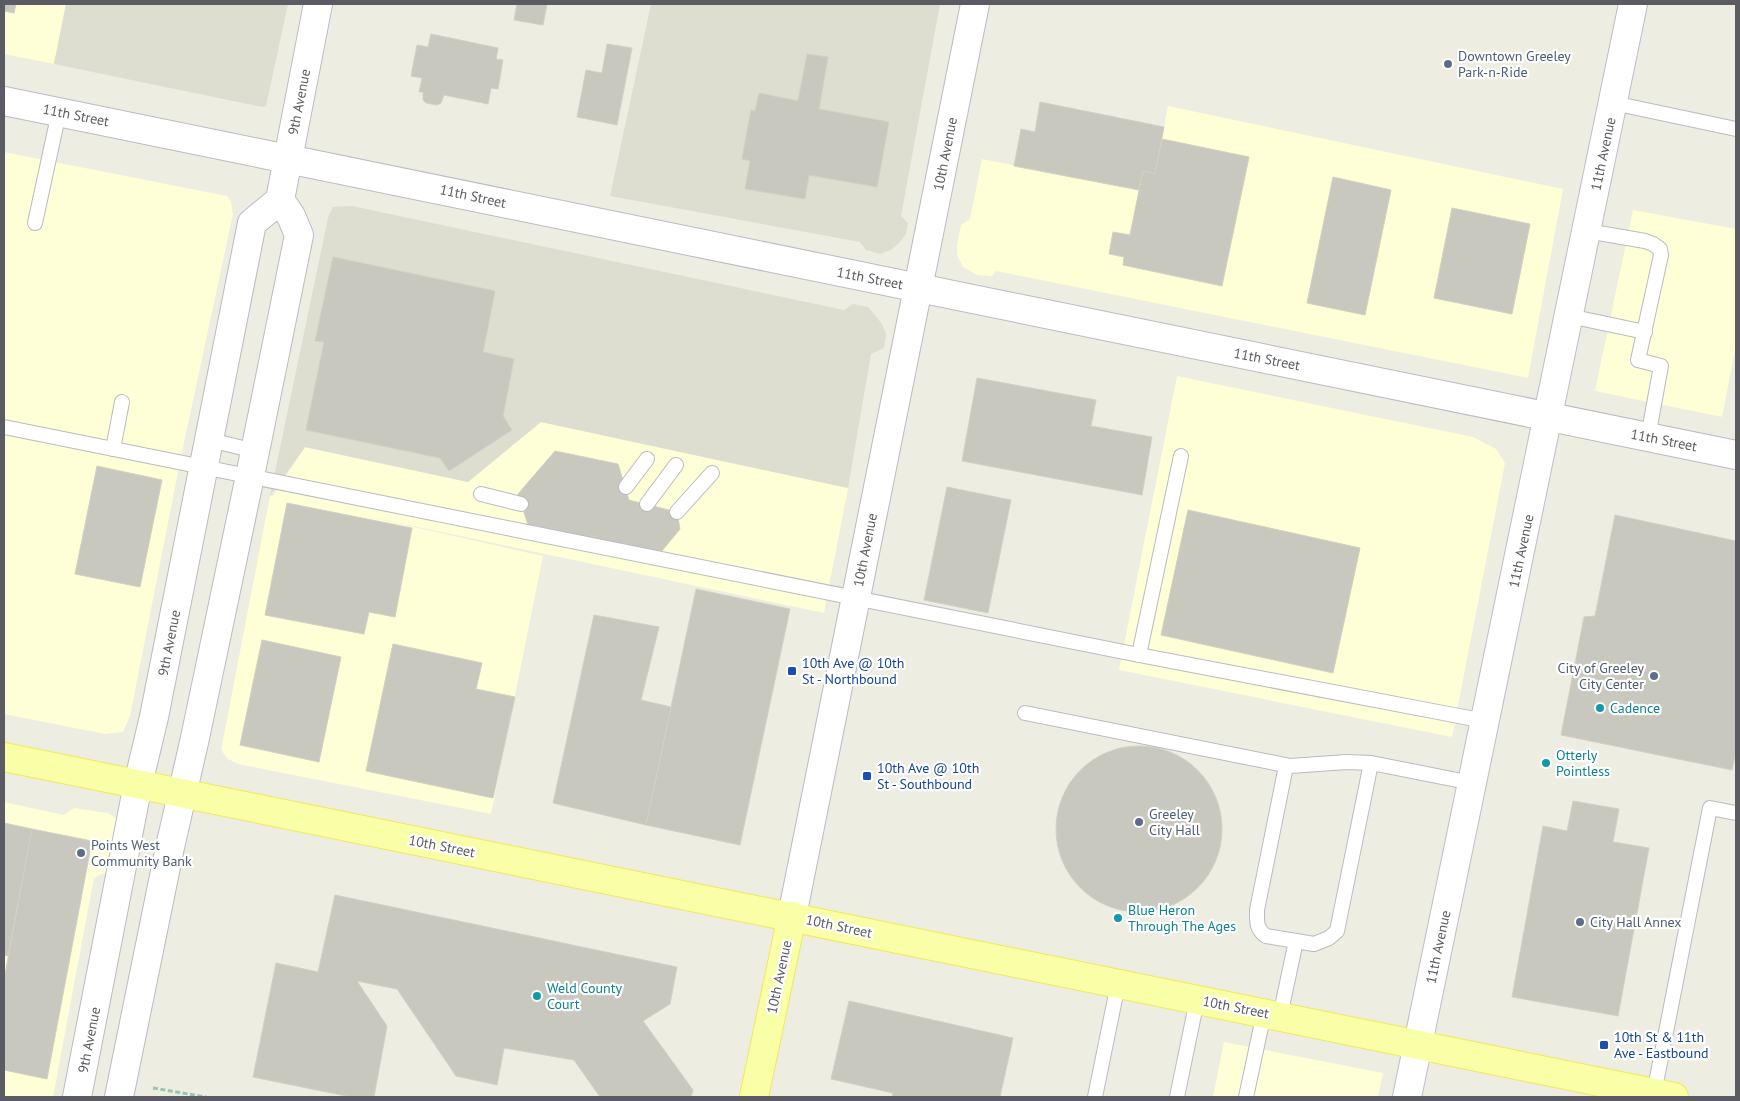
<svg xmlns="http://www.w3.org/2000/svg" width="1740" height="1101" viewBox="0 0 1740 1101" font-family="'PT Sans',sans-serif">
<rect width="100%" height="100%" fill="#edede2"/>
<g fill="#fefed7">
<path d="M4 4H66L54 64 4 54Z"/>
<path d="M1168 106 1563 189 1528 378 996 271 992 276 977 275 963 267 957 255V244L961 225 970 219 982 159 1139 190 1143 171 1155 173Z"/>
<path d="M4 152 227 196 231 202 233 214 182 452 130 716 123 732 105 734 4 714Z"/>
<path d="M1633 210 1736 229V346L1722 417 1595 391Z"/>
<path d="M1177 376 1473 437 1496 449 1505 463 1452 737 1119 670Z"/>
<path d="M541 422 848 488 824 613 356 514 543 556 491 814 238 764 228 759 221 750 270 496H273L305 447 468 482Z"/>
<path d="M4 802 64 815 74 808 108 813 118 819 116 867 94 878 53 1097H4Z"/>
<path d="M1224 1042 1383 1073 1378 1097H1213Z"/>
</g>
<g fill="#ddddd0">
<path d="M66 4H288L266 106 262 107 54 64Z"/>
<path d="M651 4H940L901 216 908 223 906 234 899 243 891 250 880 254 866 250 860 242 610 196Z"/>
<path d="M352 206 844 310 853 304 868 307 882 324 886 334 884 348 871 354 848 488 541 422 468 482 305 447 270 496 328 218 333 207Z"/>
</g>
<g fill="#c8c8be" stroke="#d2d1c1">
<path d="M4 4H16L14 13 4 11Z"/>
<path d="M517 4H547L543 25 514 20Z"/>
<path d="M431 34 498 48 496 59 503 60 498 89 491 88 488 104 444 95 441 103 437 105 426 103 423 100V92H419L422 78 411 76 417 45 428 47Z"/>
<path d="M607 44 632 48 617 125 577 117 586 70 602 73Z"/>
<path d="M807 54 828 57 819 109 889 122 877 187 809 175 805 199 745 189 750 161 742 159 751 110 755 111 759 93 798 101Z"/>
<path d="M1040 102 1164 127 1155 174 1143 171 1139 190 1014 166 1021 129 1035 132Z"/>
<path d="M1162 139 1249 157 1222 286 1123 265 1124 257 1109 254 1113 232 1130 235 1143 171 1155 174Z"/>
<path d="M1333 177 1391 190 1365 315 1307 303Z"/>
<path d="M1452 208 1530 224 1512 314 1434 298Z"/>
<path d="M333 257 495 291 483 352 514 359 503 416 512 430 449 471 440 458 306 430 324 342 315 341Z"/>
<path d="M977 378 1096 400 1091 426 1152 437 1142 495 962 461Z"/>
<path d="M555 451 618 464 629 500 677 512 680 529 661 552 528 525 518 494Z"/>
<path d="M97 466 162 480 140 587 75 574Z"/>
<path d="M947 487 1011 500 988 613 924 600Z"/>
<path d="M287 503 412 528 395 617 369 612 364 634 265 615Z"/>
<path d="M1188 510 1360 548 1333 673 1161 635Z"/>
<path d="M1615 515 1736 541V752L1732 770 1561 735 1584 617 1595 616Z"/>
<path d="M696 589 790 609 740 845 646 825Z"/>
<path d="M594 615 659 627 641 700 671 707 646 825 553 803Z"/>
<path d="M262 640 341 657 319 762 240 745Z"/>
<path d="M393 644 482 663 476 689 515 697 493 798 366 771Z"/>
<circle cx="1139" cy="829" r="83"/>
<path d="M1573 801 1619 809 1613 842 1649 848 1618 1016 1512 997 1543 826 1567 831Z"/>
<path d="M4 823 32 829 8 956 4 955Z"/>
<path d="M32 829 92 841 47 1079 4 1070V980Z"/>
<path d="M335 895 677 967 670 1004 643 1021 693 1090 691 1097H600L574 1060 504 1048 497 1085 456 1076 397 989 357 981 387 1026 374 1097H351L253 1077 276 963 318 972Z"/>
<path d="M849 1001 1013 1038 1000 1097H892L893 1093 831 1079Z"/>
</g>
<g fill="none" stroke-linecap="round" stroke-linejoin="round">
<defs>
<g id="service">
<path d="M1613 103 1736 129"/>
<path d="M35 223 59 112"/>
<path d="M1587 231 1645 241 1653 244 1660 249 1661 255 1638 360 1661 366 1648 437"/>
<path d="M1569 316 1645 332"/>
<path d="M4 427 1139 655 1485 721"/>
<path d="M210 440 255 451"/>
<path d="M113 449 122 402"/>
<path d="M626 487 647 459"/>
<path d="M481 494 521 504"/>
<path d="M647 504 676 465"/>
<path d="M677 512 712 473"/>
<path d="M1139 655 1181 456"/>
<path d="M1025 713 1290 766 1347 762 1371 763 1472 783"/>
<path d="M1286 766 1257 910C1257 922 1256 929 1266 936L1314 944 1329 938 1337 931 1371 763"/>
<path d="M1280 1016 1296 941"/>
<path d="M1654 1093 1710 808 1736 813"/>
<path d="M1095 1097 1118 984"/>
<path d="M1177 1097 1197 1000"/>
<path d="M1246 1097 1264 1013"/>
</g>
<g id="minor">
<path d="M4 101 1736 455"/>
<path d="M792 916 975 4"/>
<path d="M77 1097 138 784 154 717 252 223 280 200 318 4"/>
<path d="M119 1097 170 847 195 738 250 476 299 235 291 216 280 200"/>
</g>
<path id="secondary" d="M1407 1097 1633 4"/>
<g id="primary">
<path d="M4 757 1674 1097"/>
<path d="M754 1097 792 916"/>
</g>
</defs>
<use href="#service" stroke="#babbc1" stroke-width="16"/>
<use href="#minor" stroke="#babbc1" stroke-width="30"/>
<use href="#secondary" stroke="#bdbec6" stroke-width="30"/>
<use href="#primary" stroke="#f1e957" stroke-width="30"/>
<path stroke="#98c6b0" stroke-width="3" stroke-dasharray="5 2.5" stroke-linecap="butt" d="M153 1088 206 1097"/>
<use href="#service" stroke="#fff" stroke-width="14"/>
<use href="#minor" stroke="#fff" stroke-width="28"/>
<use href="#secondary" stroke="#fff" stroke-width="28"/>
<use href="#primary" stroke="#f9ffa6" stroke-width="28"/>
</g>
<g fill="#5c6f8a" stroke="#fff" stroke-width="2">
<circle cx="1448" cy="64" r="5"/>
<circle cx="1654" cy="676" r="5"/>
<circle cx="1139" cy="822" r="5"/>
<circle cx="81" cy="853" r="5"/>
<circle cx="1580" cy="922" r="5"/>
</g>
<g fill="#1a4fb4" stroke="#fff" stroke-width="2">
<rect x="787" y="666" width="10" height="10" rx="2.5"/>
<rect x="862" y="771" width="10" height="10" rx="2.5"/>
<rect x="1599" y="1040" width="10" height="10" rx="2.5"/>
</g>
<g fill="#0f9aa8" stroke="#fff" stroke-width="2">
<circle cx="1600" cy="708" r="5"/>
<circle cx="1546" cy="763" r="5"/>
<circle cx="1118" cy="918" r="5"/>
<circle cx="537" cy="996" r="5"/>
</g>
<g text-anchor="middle" stroke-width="4.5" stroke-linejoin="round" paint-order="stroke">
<g font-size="14" fill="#4e5e75" stroke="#fff" text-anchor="start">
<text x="1458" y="61">Downtown Greeley<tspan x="1458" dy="16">Park-n-Ride</tspan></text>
<text x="1644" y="673" text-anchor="end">City of Greeley<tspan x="1644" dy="16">City Center</tspan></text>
<text x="1149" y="819">Greeley<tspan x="1149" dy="16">City Hall</tspan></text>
<text x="91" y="850">Points West<tspan x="91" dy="16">Community Bank</tspan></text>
<text x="1590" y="927">City Hall Annex</text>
</g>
<g font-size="14" fill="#5b5c63" stroke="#fff">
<text transform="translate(299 102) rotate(-79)" y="5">9th Avenue</text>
<text transform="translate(76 115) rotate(11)" y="5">11th Street</text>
<text transform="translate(945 154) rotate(-79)" y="5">10th Avenue</text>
<text transform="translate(1603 154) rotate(-78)" y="5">11th Avenue</text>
<text transform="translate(473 196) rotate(12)" y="5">11th Street</text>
<text transform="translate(870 278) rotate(11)" y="5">11th Street</text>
<text transform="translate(1267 359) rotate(11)" y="5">11th Street</text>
<text transform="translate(1664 440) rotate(11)" y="5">11th Street</text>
<text transform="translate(865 550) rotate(-79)" y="5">10th Avenue</text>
<text transform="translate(1521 551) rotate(-78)" y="5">11th Avenue</text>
<text transform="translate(169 643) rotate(-79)" y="5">9th Avenue</text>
<text transform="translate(442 846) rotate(11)" y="5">10th Street</text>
<text transform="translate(839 926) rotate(12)" y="5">10th Street</text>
<text transform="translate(1438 947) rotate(-78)" y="5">11th Avenue</text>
<text transform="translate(779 977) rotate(-78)" y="5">10th Avenue</text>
<text transform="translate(1236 1007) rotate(11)" y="5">10th Street</text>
<text transform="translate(89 1040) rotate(-79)" y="5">9th Avenue</text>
</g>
<g font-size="14" fill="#164399" stroke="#fff" text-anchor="start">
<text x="802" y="668">10th Ave @ 10th<tspan x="802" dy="16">St - Northbound</tspan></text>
<text x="877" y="773">10th Ave @ 10th<tspan x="877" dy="16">St - Southbound</tspan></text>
<text x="1614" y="1042">10th St &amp; 11th<tspan x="1614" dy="16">Ave - Eastbound</tspan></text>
</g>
<g font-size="14" fill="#0d838f" stroke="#fff" text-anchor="start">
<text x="1610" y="713">Cadence</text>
<text x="1556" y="760">Otterly<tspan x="1556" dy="16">Pointless</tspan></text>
<text x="1128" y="915">Blue Heron<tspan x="1128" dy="16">Through The Ages</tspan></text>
<text x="547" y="993">Weld County<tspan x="547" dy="16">Court</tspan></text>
</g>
</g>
<rect width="1740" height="1101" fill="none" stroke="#5b5c63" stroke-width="10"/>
</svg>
